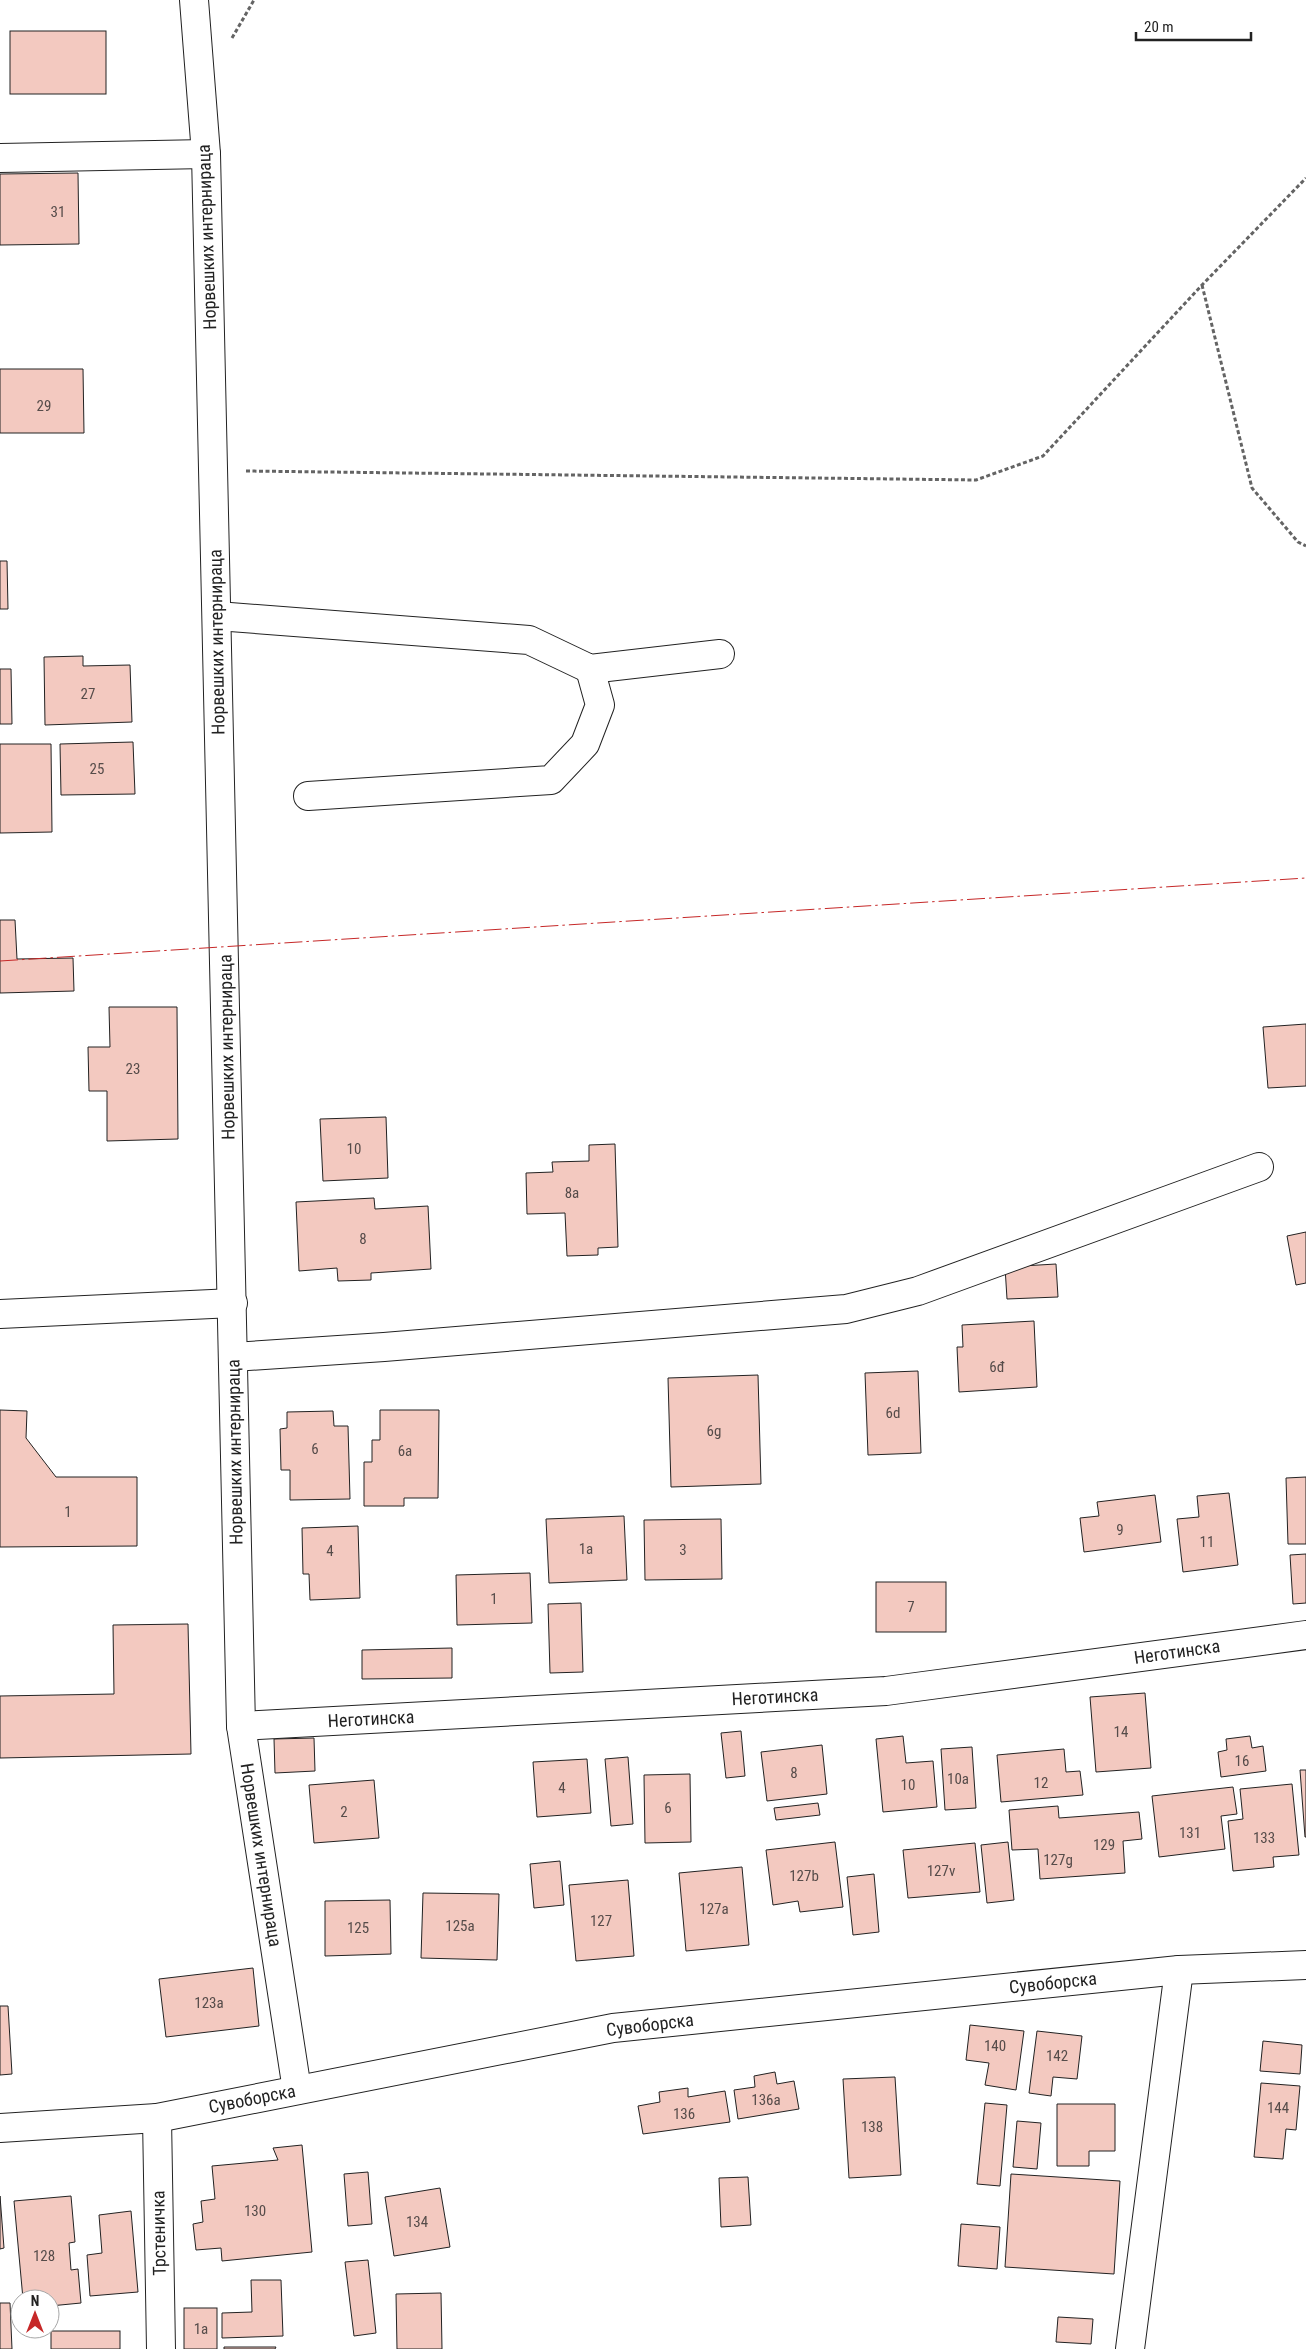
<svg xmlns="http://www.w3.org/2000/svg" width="1306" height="2349" viewBox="0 0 1306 2349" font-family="'Roboto Condensed',sans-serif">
<rect width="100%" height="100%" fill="#fff"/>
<g fill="#f3c9c0" stroke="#222">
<rect x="10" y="31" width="96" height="63"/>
<path d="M78 173 79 244 0 245V174Z"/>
<path d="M0 369H83L84 433H0Z"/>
<path d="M0 561H7L8 609H0Z"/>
<path d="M83 656V666L130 665 132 722 45 725 44 657Z"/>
<path d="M0 669H11L12 724H0Z"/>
<path d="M133 742 135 794 61 795 60 744Z"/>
<path d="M0 744H51L52 832 0 833Z"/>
<path d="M0 920H15L17 959 73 958 74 991 0 993Z"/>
<path d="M109 1007H177L178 1139 107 1141V1091H89L88 1047H110Z"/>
<path d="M1306 1024V1086L1268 1088 1263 1027Z"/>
<path d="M386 1117 388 1178 323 1181 320 1119Z"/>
<path d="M615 1144 618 1247 598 1248V1255L567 1256 565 1213 527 1214 526 1173 553 1172 552 1162 589 1161V1145Z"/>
<path d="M374 1198 375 1209 428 1206 431 1269 371 1273V1280L338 1281 337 1268 299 1271 296 1202Z"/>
<path d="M1306 1232V1283L1296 1285 1287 1236Z"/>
<path d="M1056 1264 1058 1297 1007 1299 1005 1267Z"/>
<path d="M1034 1321 1037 1387 959 1392 957 1347H963L962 1325Z"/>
<path d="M918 1371 921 1453 868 1455 865 1373Z"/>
<path d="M758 1375 761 1484 671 1487 668 1378Z"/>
<path d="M0 1410 27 1411 26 1438 56 1477H137V1546L0 1547Z"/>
<path d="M380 1410H439L438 1498H404V1506H364V1462H372V1440H380Z"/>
<path d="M333 1411 334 1426H348L350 1499 290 1500V1470H281L280 1429 287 1428V1412Z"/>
<path d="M1306 1477V1544H1288L1286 1478Z"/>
<path d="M1229 1493 1238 1565 1183 1572 1177 1519 1199 1517 1197 1496Z"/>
<path d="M1155 1495 1161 1542 1084 1552 1080 1518 1099 1516 1097 1502Z"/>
<path d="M624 1516 627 1580 549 1583 546 1519Z"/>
<path d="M721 1519 722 1579 645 1580 644 1520Z"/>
<path d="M358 1526 360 1598 310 1600 309 1574H303L302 1528Z"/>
<path d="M1306 1554V1603L1293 1604 1290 1555Z"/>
<path d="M530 1573 532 1623 457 1625 456 1575Z"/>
<rect x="876" y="1582" width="70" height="50"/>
<path d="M581 1603 583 1672 550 1673 548 1604Z"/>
<path d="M188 1624 191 1754 0 1758V1696L114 1694 113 1625Z"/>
<path d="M452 1648V1678L362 1679V1650Z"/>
<path d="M1145 1693 1151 1768 1096 1772 1090 1697Z"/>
<path d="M741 1731 745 1776 726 1778 721 1733Z"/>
<path d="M903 1736 906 1763 933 1761 937 1807 883 1812 876 1739Z"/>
<path d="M1250 1736 1252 1748 1263 1746 1266 1771 1221 1777 1218 1752 1227 1750 1226 1739Z"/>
<path d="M314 1738 315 1771 275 1773 274 1739Z"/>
<path d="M822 1745 827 1794 767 1801 761 1752Z"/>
<path d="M972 1747 976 1808 945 1810 941 1749Z"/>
<path d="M1064 1749 1066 1772 1080 1771 1083 1795 1001 1802 997 1755Z"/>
<path d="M628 1757 633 1824 611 1826 605 1759Z"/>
<path d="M587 1759 591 1813 537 1817 533 1762Z"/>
<path d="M1300 1770H1306V1837H1305Z"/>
<path d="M690 1774 691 1842 645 1843 644 1775Z"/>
<path d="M374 1780 379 1838 314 1843 309 1785Z"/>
<path d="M1292 1784 1299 1855 1273 1857 1274 1867 1233 1871 1228 1821 1243 1819 1240 1789Z"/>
<path d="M1233 1787 1237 1814 1221 1816 1225 1849 1159 1857 1152 1796Z"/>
<path d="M818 1803 820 1815 776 1820 774 1808Z"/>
<path d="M1058 1806 1059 1818 1139 1812 1142 1839 1123 1841 1125 1873 1040 1879 1038 1849 1012 1850 1009 1810Z"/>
<path d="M835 1842 843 1907 800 1912 798 1901 773 1905 766 1850Z"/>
<path d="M1008 1842 1014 1900 987 1903 981 1845Z"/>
<path d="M975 1843 980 1892 908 1898 903 1850Z"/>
<path d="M560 1861 564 1905 534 1908 530 1864Z"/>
<path d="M742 1867 749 1945 686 1951 679 1873Z"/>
<path d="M874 1874 879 1932 853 1935 847 1877Z"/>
<path d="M628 1880 634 1956 576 1961 569 1885Z"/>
<path d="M423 1893 499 1894 497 1960 421 1958Z"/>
<path d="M390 1900 391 1954 325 1956V1901Z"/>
<path d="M253 1968 259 2026 166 2037 159 1979Z"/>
<path d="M0 2006H8L12 2074 0 2075Z"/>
<path d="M970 2025 1024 2031 1016 2090 985 2085 989 2063 966 2060Z"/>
<path d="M1037 2031 1082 2036 1077 2079 1053 2077 1051 2096 1029 2093Z"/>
<path d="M1263 2041 1302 2045 1300 2074 1260 2071Z"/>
<path d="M775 2072 777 2084 794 2081 799 2109 738 2119 734 2090 755 2087 754 2076Z"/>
<path d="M895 2077 901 2175 849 2178 843 2079Z"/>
<path d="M1261 2083 1300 2086 1296 2130 1286 2129 1283 2159 1254 2157Z"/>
<path d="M688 2088V2097L725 2091 730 2122 643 2134 638 2106 660 2102 659 2092Z"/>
<path d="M985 2103 1007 2105 1000 2186 977 2184Z"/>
<path d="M1057 2104H1115V2151H1089V2166H1057Z"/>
<path d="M1017 2121 1041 2123 1037 2169 1013 2167Z"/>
<path d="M302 2145 312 2252 222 2261 221 2248 196 2250 193 2224 203 2222 201 2201 215 2199 212 2166 278 2160 273 2148Z"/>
<path d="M368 2172 372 2224 348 2226 344 2174Z"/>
<path d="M1011 2174 1120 2181 1114 2274 1005 2267Z"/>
<path d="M748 2177 751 2225 721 2227 719 2178Z"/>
<path d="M440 2188 450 2247 394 2256 385 2197Z"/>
<path d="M0 2196 4 2248 0 2249Z"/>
<path d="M71 2196 75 2242 69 2243 71 2270 78 2269 81 2303 50 2306V2299H23L14 2201Z"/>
<path d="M131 2211 138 2292 90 2296 87 2255 102 2253 99 2215Z"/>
<path d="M961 2224 1000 2227 997 2269 958 2266Z"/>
<path d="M368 2260 376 2333 354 2336 345 2262Z"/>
<path d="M251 2280H281L283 2336 222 2338V2313L252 2312Z"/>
<path d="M441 2293 442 2349H397L396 2294Z"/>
<path d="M0 2303H10L12 2349H0Z"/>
<rect x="184" y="2308" width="33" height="41"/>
<path d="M1058 2317 1093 2319 1091 2344 1056 2342Z"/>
<rect x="51" y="2331" width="69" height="18"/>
<path d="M224 2347H276L275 2349H224Z"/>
</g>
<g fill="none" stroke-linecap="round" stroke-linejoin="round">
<defs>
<g id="minor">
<path d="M194 0 206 154 241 1726 297 2090"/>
<path d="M0 158 206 154"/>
<path d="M217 616 529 640 590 669 720 654"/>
<path d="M308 796 551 780 585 744 600 705 590 669"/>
<path d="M0 1314 233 1303"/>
<path d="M233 1357 384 1347 846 1309 918 1291 1259 1167"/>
<path d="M241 1726 886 1691 1306 1635"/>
<path d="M157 2118 161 2349"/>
<path d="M1130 2349 1179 1970"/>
</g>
<path id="major" d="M0 2128 157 2118 613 2028 1179 1970 1306 1965"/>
</defs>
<use href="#minor" stroke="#222" stroke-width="30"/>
<use href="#major" stroke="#222" stroke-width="30"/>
<g stroke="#646464" stroke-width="3" stroke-dasharray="4 2.5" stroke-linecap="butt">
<path d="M232 38 254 0"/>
<path d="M1202 285 1252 488 1298 542 1306 546"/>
<path d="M246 471 976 480 1043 456 1202 285 1306 178"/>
</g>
<use href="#minor" stroke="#fff" stroke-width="28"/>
<use href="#major" stroke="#fff" stroke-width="28"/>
<path stroke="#c62828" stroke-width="1" stroke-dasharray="18 4 2.5 4" stroke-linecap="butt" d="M0 961 1306 878"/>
</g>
<g text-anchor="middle" stroke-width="4" stroke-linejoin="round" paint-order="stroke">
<g font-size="15" fill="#564c4a">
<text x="58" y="217">31</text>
<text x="44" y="411">29</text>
<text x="88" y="699">27</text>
<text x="97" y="774">25</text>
<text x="133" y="1074">23</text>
<text x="354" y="1154">10</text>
<text x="572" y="1198">8a</text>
<text x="363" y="1244">8</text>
<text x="997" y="1372">6đ</text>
<text x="893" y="1418">6d</text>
<text x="714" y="1436">6g</text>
<text x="315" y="1454">6</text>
<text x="405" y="1456">6a</text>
<text x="68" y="1517">1</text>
<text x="1120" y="1535">9</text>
<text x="1207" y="1547">11</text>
<text x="586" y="1554">1a</text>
<text x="683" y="1555">3</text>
<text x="330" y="1556">4</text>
<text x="494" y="1604">1</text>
<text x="911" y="1612">7</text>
<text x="1121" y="1737">14</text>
<text x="1242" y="1766">16</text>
<text x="794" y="1778">8</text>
<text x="958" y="1784">10a</text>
<text x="1041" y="1788">12</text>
<text x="908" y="1790">10</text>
<text x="562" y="1793">4</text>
<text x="668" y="1813">6</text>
<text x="344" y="1817">2</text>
<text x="1190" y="1838">131</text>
<text x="1264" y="1843">133</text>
<text x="1104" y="1850">129</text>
<text x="1058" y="1865">127g</text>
<text x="941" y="1876">127v</text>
<text x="804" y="1881">127b</text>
<text x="714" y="1914">127a</text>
<text x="601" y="1926">127</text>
<text x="460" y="1931">125a</text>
<text x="358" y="1933">125</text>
<text x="209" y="2008">123a</text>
<text x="995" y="2051">140</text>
<text x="1057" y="2061">142</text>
<text x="766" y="2105">136a</text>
<text x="1278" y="2113">144</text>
<text x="684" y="2119">136</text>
<text x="872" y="2132">138</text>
<text x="255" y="2216">130</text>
<text x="417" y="2227">134</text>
<text x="44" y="2261">128</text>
<text x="201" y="2334">1a</text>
</g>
<g font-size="18" fill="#222" stroke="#fff">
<text transform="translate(207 237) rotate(-92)" y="6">Норвешких интернираца</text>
<text transform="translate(217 642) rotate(-91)" y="6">Норвешких интернираца</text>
<text transform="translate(227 1047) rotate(-91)" y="6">Норвешких интернираца</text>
<text transform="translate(235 1452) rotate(-91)" y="6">Норвешких интернираца</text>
<text transform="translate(1177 1652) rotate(-8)" y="6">Неготинска</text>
<text transform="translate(775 1697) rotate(-3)" y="6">Неготинска</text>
<text transform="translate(371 1719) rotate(-3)" y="6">Неготинска</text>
<text transform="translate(261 1855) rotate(81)" y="6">Норвешких интернираца</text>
<text transform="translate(1053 1983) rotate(-6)" y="6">Сувоборска</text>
<text transform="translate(650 2025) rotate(-7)" y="6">Сувоборска</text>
<text transform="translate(252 2099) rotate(-11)" y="6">Сувоборска</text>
<text transform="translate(159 2233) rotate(-91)" y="6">Трстеничка</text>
</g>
</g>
<g transform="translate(35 2314)"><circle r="24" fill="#ffffff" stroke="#a7a7a7"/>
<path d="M0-4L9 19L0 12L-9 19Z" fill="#c62828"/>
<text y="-8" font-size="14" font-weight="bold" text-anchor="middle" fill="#222222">N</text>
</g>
<path d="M1136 32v8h115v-8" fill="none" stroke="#222222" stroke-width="2.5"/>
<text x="1144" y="32" font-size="15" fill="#222222" stroke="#ffffff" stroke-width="4" paint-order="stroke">20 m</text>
</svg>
